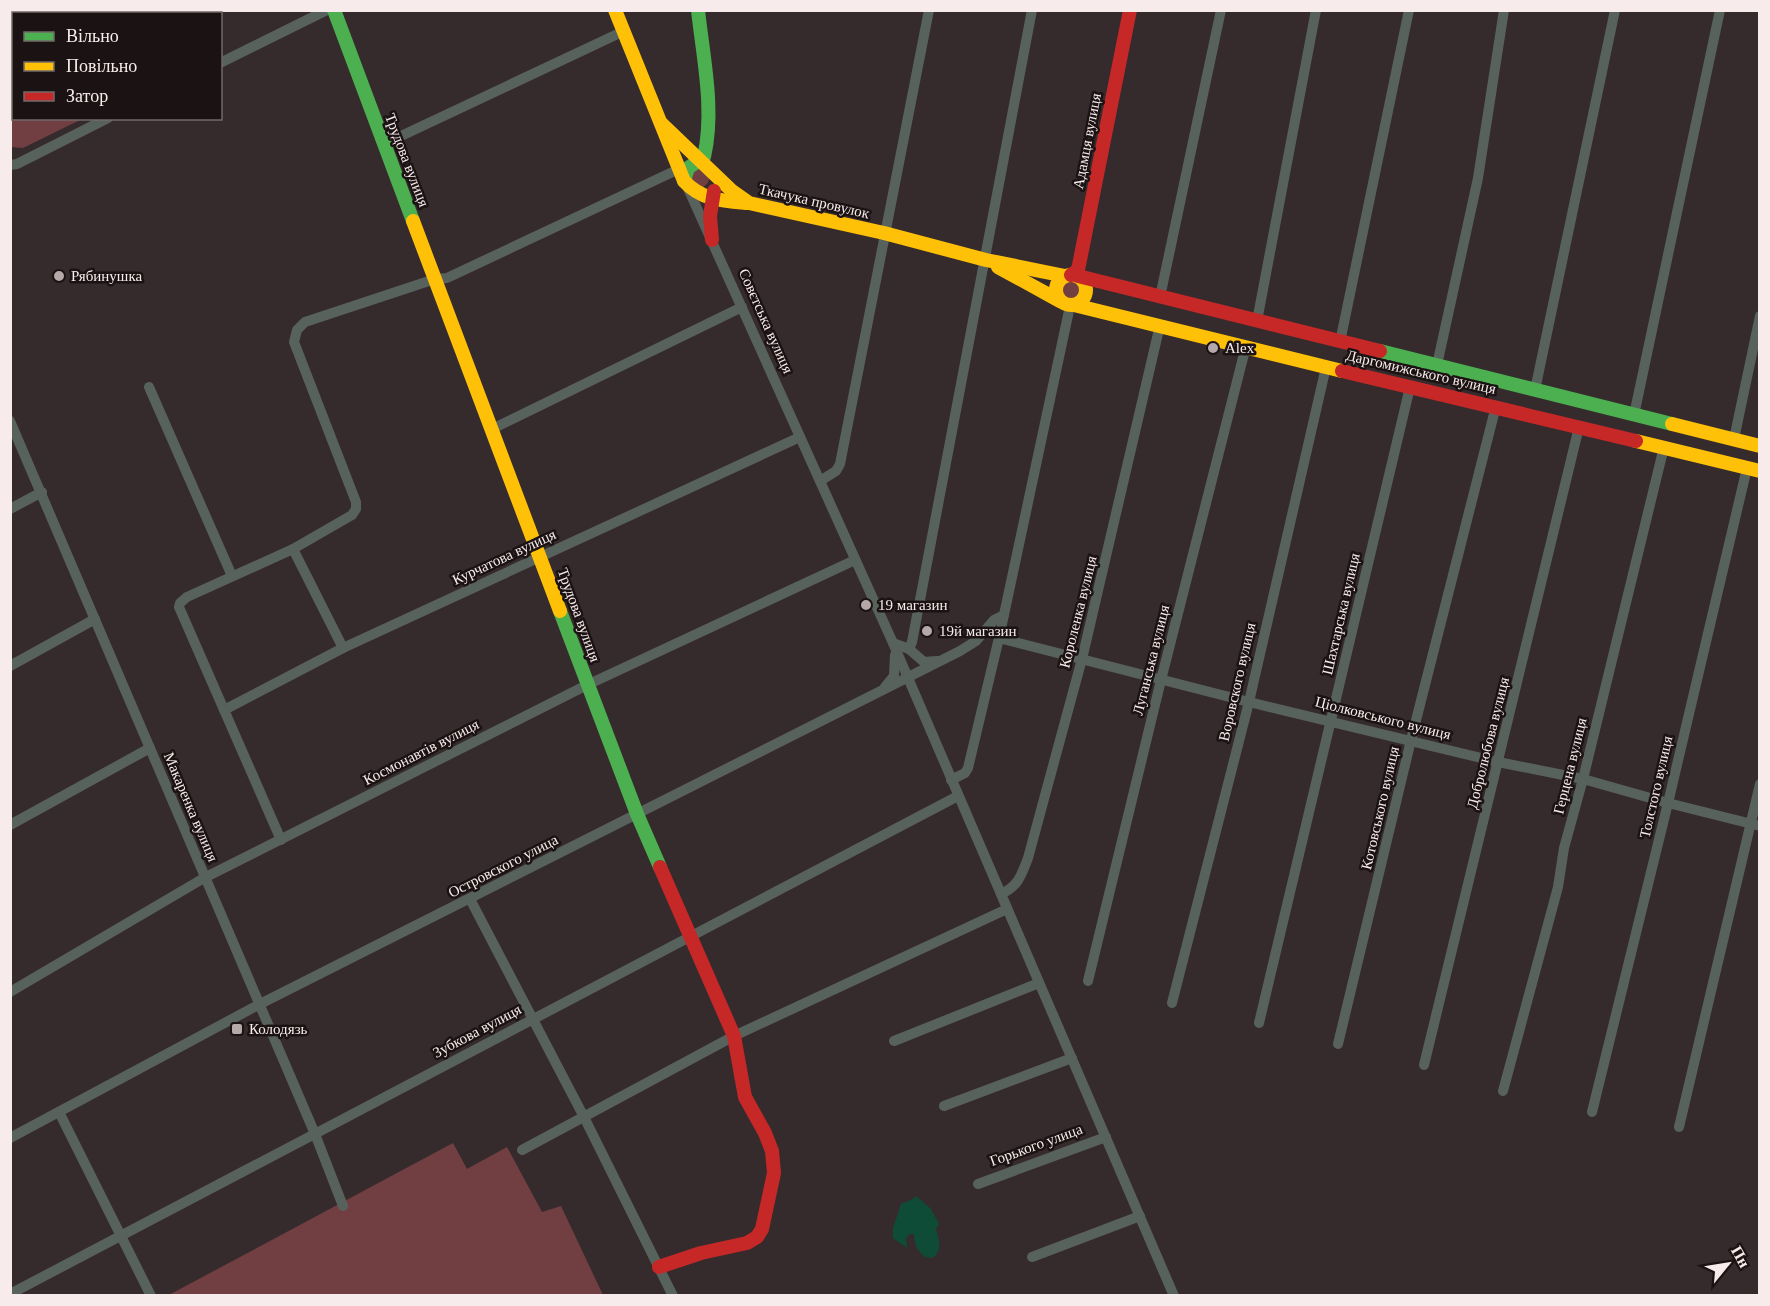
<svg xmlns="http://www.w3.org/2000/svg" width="1770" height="1306" viewBox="0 0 1770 1306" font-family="'Times New Roman',serif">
<rect width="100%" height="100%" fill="#362b2c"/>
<g fill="#713e42">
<path d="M49 11 145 10 146 13H49Z"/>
<path d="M10 117 31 120 82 119 23 148 11 147Z"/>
<path d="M700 167 710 178 707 184 702 188 693 186 689 174Z"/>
<circle cx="1071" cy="290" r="9"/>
<path d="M453 1143 467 1169 507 1147 542 1212 561 1206 603 1295 167 1296Z"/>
</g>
<path fill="#0e4c38" d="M916 1196 931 1209 939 1224 936 1229C939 1241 943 1248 933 1258L925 1257C917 1250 914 1244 914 1234H910L906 1238 907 1248 893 1238V1228L901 1204 913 1199Z"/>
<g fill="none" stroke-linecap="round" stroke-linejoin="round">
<g stroke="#58625d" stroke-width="10">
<path d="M220 63 327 10"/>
<path d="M384 144 624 31"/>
<path d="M10 165 17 164 108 118"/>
<path d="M686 184 893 643 1174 1296"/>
<path d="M1160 297 1221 10"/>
<path d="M1257 321 1316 10"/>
<path d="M1340 342 1409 10"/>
<path d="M1437 365 1478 178 1504 10"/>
<path d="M149 387 232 576"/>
<path d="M1535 390 1615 10"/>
<path d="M1634 415 1720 10"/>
<path d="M10 421 315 1134 343 1206"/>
<path d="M492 429 742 307"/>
<path d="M1734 439 1760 316"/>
<path d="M820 481 836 471 840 464 929 10"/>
<path d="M10 509 42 492"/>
<path d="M293 549 343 648"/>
<path d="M999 638 1249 702 1498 762 1583 779 1668 803 1760 826"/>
<path d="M893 643 909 649 912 642 1032 10"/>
<path d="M909 649 924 662 937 661"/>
<path d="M10 666 95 619"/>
<path d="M885 687 894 676 895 655"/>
<path d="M224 710 343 648 800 437"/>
<path d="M951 780 965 773 968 768 999 638 1070 306"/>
<path d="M10 825 150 748"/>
<path d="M281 840 179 607 180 603 187 597 293 549 352 515 356 509V502L294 342 297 330 305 322 435 279 447 278 679 169"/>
<path d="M1001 894C1018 887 1022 874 1028 858L1082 659 1160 325"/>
<path d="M470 899 584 1117 673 1296"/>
<path d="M1088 981 1161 680 1246 346"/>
<path d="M10 992 204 878 587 685 855 560"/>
<path d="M1172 1003 1249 702 1326 367"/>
<path d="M1259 1023 1410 387"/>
<path d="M894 1041 1039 983"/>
<path d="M1338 1044 1411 740 1496 406"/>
<path d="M1424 1065 1579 427"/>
<path d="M1503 1091 1558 887 1564 848 1583 779 1664 447"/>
<path d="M944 1106 1072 1058"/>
<path d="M59 1112 151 1296"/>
<path d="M1592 1112 1668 803 1747 468"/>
<path d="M1679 1127 1760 784"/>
<path d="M10 1138 260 1004 960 651 976 641 994 620 1004 615"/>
<path d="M522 1150 734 1036 1007 909"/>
<path d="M978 1184 1106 1137"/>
<path d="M1032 1257 1140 1216"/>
<path d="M10 1294 958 796"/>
</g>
<g stroke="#4caf50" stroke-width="14">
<path d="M334 10 413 221"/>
<path d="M684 181 688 168 704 157C715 110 703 57 698 10"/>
<path d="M1380 351 1672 424"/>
<path d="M560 611 637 814 660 867"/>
</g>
<g stroke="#ffc107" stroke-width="14">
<path d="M615 10 684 181C701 200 723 201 747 203"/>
<path d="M662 124 732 191 749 203 884 233 986 260 1065 276"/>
<path d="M413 221 560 611"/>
<path d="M998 267 1060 301"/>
<circle cx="1071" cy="290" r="15"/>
<path d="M1074 305 1342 371"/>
<path d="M1672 424 1760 446"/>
<path d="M1636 441 1760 471"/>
</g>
<g stroke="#c62828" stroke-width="14">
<path d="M712 240 710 216 714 191"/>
<path d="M1071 275 1078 270 1130 10"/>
<path d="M1078 276 1380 351"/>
<path d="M1342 371 1636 441"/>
<path d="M659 1267 701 1253 747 1243 757 1237 762 1229 774 1173 772 1151 765 1133 745 1097 734 1036 660 867"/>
</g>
</g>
<g fill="#b4a8a8" stroke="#1b1213" stroke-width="2">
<circle cx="59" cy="276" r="6"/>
<circle cx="1213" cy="348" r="6"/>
<circle cx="866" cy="605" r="6"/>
<circle cx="927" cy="631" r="6"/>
<rect x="231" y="1023" width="12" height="12" rx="3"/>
</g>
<g text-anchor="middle" stroke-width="5" stroke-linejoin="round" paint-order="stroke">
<g font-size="15" fill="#f8ebeb" stroke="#1b1213">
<text transform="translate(1087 141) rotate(-79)" y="5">Адамця вулиця</text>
<text transform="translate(407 160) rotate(69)" y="5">Трудова вулиця</text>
<text transform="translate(814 201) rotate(13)" y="5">Ткачука провулок</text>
<text transform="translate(766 321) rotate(66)" y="5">Совєтська вулиця</text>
<text transform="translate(1421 372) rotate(13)" y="5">Даргомижського вулиця</text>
<text transform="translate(504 557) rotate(-25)" y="5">Курчатова вулиця</text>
<text transform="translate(1078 612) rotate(-76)" y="5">Короленка вулиця</text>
<text transform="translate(1341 614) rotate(-77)" y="5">Шахтарська вулиця</text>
<text transform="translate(579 615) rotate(70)" y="5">Трудова вулиця</text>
<text transform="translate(1151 660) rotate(-76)" y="5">Луганська вулиця</text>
<text transform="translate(1237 682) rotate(-77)" y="5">Воровского вулиця</text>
<text transform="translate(1383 718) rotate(14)" y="5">Ціолковського вулиця</text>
<text transform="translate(1488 743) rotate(-76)" y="5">Добролюбова вулиця</text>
<text transform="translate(421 752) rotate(-27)" y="5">Космонавтів вулиця</text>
<text transform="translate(1570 766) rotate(-76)" y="5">Герцена вулиця</text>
<text transform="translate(1656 787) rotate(-77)" y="5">Толстого вулиця</text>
<text transform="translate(191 807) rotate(67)" y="5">Макаренка вулиця</text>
<text transform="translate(1380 808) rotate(-77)" y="5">Котовського вулиця</text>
<text transform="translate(503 866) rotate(-27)" y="5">Островского улица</text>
<text transform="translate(477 1031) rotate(-28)" y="5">Зубкова вулиця</text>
<text transform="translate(1036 1145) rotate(-20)" y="5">Горького улица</text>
</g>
<g font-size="15" fill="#f8ebeb" stroke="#1b1213" text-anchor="start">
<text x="71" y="281">Рябинушка</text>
<text x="1225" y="353">Alex</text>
<text x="878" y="610">19 магазин</text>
<text x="939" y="636">19й магазин</text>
<text x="249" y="1034">Колодязь</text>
</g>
</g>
<rect width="1770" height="1306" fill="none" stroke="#f8ebeb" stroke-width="24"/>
<rect x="12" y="12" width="210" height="108" fill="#1b1213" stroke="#736969" stroke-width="1.5"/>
<rect x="24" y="32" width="30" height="9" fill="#4caf50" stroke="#736969" stroke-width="1.5"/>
<text x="66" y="42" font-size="18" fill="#f8ebeb">Вільно</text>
<rect x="24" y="62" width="30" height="9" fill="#ffc107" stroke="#736969" stroke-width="1.5"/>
<text x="66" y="72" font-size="18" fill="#f8ebeb">Повільно</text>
<rect x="24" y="92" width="30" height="9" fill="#c62828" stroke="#736969" stroke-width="1.5"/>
<text x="66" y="102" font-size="18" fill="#f8ebeb">Затор</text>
<g transform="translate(1728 1264) rotate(60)" stroke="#1b1213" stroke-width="4.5" paint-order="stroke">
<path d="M0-4.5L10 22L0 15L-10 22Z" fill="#f8ebeb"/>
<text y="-9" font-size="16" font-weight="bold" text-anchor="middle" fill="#f8ebeb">Пн</text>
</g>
</svg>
